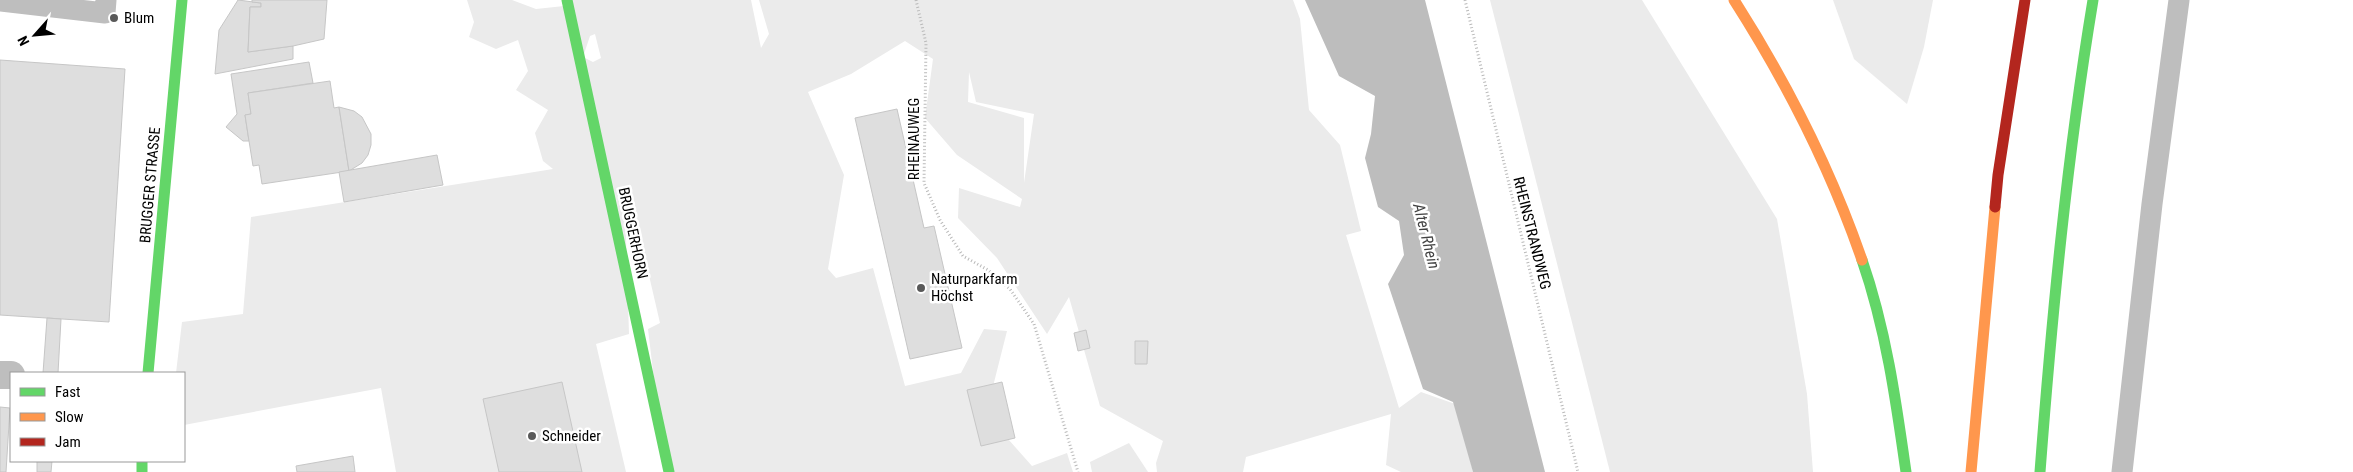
<svg xmlns="http://www.w3.org/2000/svg" width="2353" height="472" viewBox="0 0 2353 472" font-family="'Roboto Condensed',sans-serif">
<rect width="100%" height="100%" fill="#fff"/>
<g fill="#ebebeb" fill-rule="evenodd">
<path d="M467 0H512L536 9 564 6 569 0H751L761 48 769 34 759 0H1293L1300 19 1309 110 1340 145 1361 231 1346 235 1399 408 1421 392 1458 405 1473 472H1401L1386 465 1391 414 1246 457 1243 472H1157L1156 463 1163 441 1100 406 1069 297 1047 334 997 258 958 218 959 188 1020 207 1022 199 957 155 925 118 933 59 905 41 851 74 808 92 844 175 828 269 836 278 873 268 905 386 961 373 984 329 1007 331 986 414 1032 466 1067 453 1073 472H665L648 329 660 323 632 202 625 204 629 334 596 344 626 472H396L381 388 184 425V373H176L182 322 243 314 251 217 553 169 543 161 535 133 548 110 516 90 528 71 518 40 496 49 469 37 474 22ZM595 34 601 58 593 62 583 57 590 36ZM969 72 976 102 1034 114 1024 183V118L968 102Z"/>
<path d="M1490 0H1642L1777 219 1807 394 1813 472H1610Z"/>
<path d="M1833 0H1933L1924 47 1907 104 1854 59Z"/>
<path d="M1129 443 1148 472H1092L1090 462Z"/>
</g>
<path fill="#bdbdbd" d="M1305 0H1425L1545 472H1473L1453 402 1423 389 1388 284 1404 255 1399 221 1378 207 1365 158 1371 134 1375 96 1339 76Z"/>
<g fill="#dedede" stroke="#c6c6c6">
<path d="M238 0 261 3V7H250L248 52 293 46V59L215 74 219 30Z"/>
<path d="M252 0H327L324 39 293 46 248 52 250 7H261V3L252 2Z"/>
<path d="M0 60 125 69 109 322 0 315Z"/>
<path d="M309 62 313 83 248 93 251 114 245 115 249 141H243L226 127 237 114 231 74Z"/>
<path d="M330 81 334 108 339 107 349 171 262 184 259 165 253 166 249 141 245 115 251 114 248 93Z"/>
<path d="M339 107 354 111 362 117 371 134V145L368 155 362 163 349 171Z"/>
<path d="M897 109 924 228 934 226 962 348 910 359 855 118Z"/>
<path d="M437 155 443 185 344 202 339 172Z"/>
<path d="M47 318 61 319 58 373H43Z"/>
<path d="M1086 330 1090 348 1078 351 1074 333Z"/>
<path d="M1135 341H1148L1147 364H1135Z"/>
<path d="M562 382 582 472H499L483 399Z"/>
<path d="M1002 382 1015 438 981 446 967 390Z"/>
<path d="M0 407 10 408 6 472H0Z"/>
<path d="M353 456 355 472H297L296 466Z"/>
<path d="M37 461H52L51 472H37Z"/>
</g>
<g fill="none" stroke-linecap="round" stroke-linejoin="round">
<g stroke="#b9b9b9" stroke-width="3" stroke-dasharray="1 2.5" stroke-linecap="butt">
<path d="M916 0 926 43 924 183 940 220 963 256 988 270 1010 289 1034 324 1078 472"/>
<path d="M1465 0 1578 472"/>
</g>
<g stroke="#bebebe" stroke-width="21">
<path d="M0 1 105 13 106 0"/>
<path d="M2122 472 2152 204 2179 0"/>
</g>
<path stroke="#bebebe" stroke-width="28" d="M0 375H11"/>
<g stroke="#63d668" stroke-width="11">
<path d="M567 0 669 472"/>
<path d="M1862 260C1886 329 1896 401 1906 472"/>
<path d="M148 373 182 0"/>
<path d="M142 461V472"/>
<path d="M2040 472C2052 314 2067 157 2093 0"/>
</g>
<g stroke="#ff974d" stroke-width="11">
<path d="M1734 0C1787 83 1830 167 1862 260"/>
<path d="M1971 472 1995 207"/>
</g>
<path stroke="#b3261e" stroke-width="11" d="M1995 207 1998 175 2025 0"/>
</g>
<g fill="#595959" stroke="#fff" stroke-width="2">
<circle cx="114" cy="18" r="5"/>
<circle cx="921" cy="288" r="5"/>
<circle cx="532" cy="436" r="5"/>
</g>
<g text-anchor="middle" stroke-width="5" stroke-linejoin="round" paint-order="stroke">
<g font-size="15" fill="#000" stroke="#fff" text-anchor="start">
<text x="124" y="23">Blum</text>
<text x="931" y="284">Naturparkfarm<tspan x="931" dy="17">Höchst</tspan></text>
<text x="542" y="441">Schneider</text>
</g>
<g font-size="15" fill="#000" stroke="#fff">
<text transform="translate(914 139) rotate(-90)" y="5">RHEINAUWEG</text>
<text transform="translate(150 185) rotate(-85)" y="5">BRUGGER STRASSE</text>
<text transform="translate(633 233) rotate(78)" y="5">BRUGGERHORN</text>
<text transform="translate(1532 233) rotate(76)" y="5">RHEINSTRANDWEG</text>
</g>
<g font-size="16" font-style="italic" fill="#424242" stroke="#fff">
<text transform="translate(1427 236) rotate(76)" y="6">Alter Rhein</text>
</g>
</g>
<rect x="10" y="372" width="175" height="90" fill="#ffffff" stroke="#999999"/>
<rect x="20" y="388" width="25" height="8" fill="#63d668" stroke="#999999"/>
<text x="55" y="397" font-size="15" fill="#000000">Fast</text>
<rect x="20" y="413" width="25" height="8" fill="#ff974d" stroke="#999999"/>
<text x="55" y="422" font-size="15" fill="#000000">Slow</text>
<rect x="20" y="438" width="25" height="8" fill="#b3261e" stroke="#999999"/>
<text x="55" y="447" font-size="15" fill="#000000">Jam</text>
<g transform="translate(35 35) rotate(243)" stroke="#ffffff" stroke-width="4" paint-order="stroke">
<path d="M0-4L9 19L0 12L-9 19Z" fill="#000000"/>
<text y="-8" font-size="14" font-weight="bold" text-anchor="middle" fill="#000000">N</text>
</g>
</svg>
